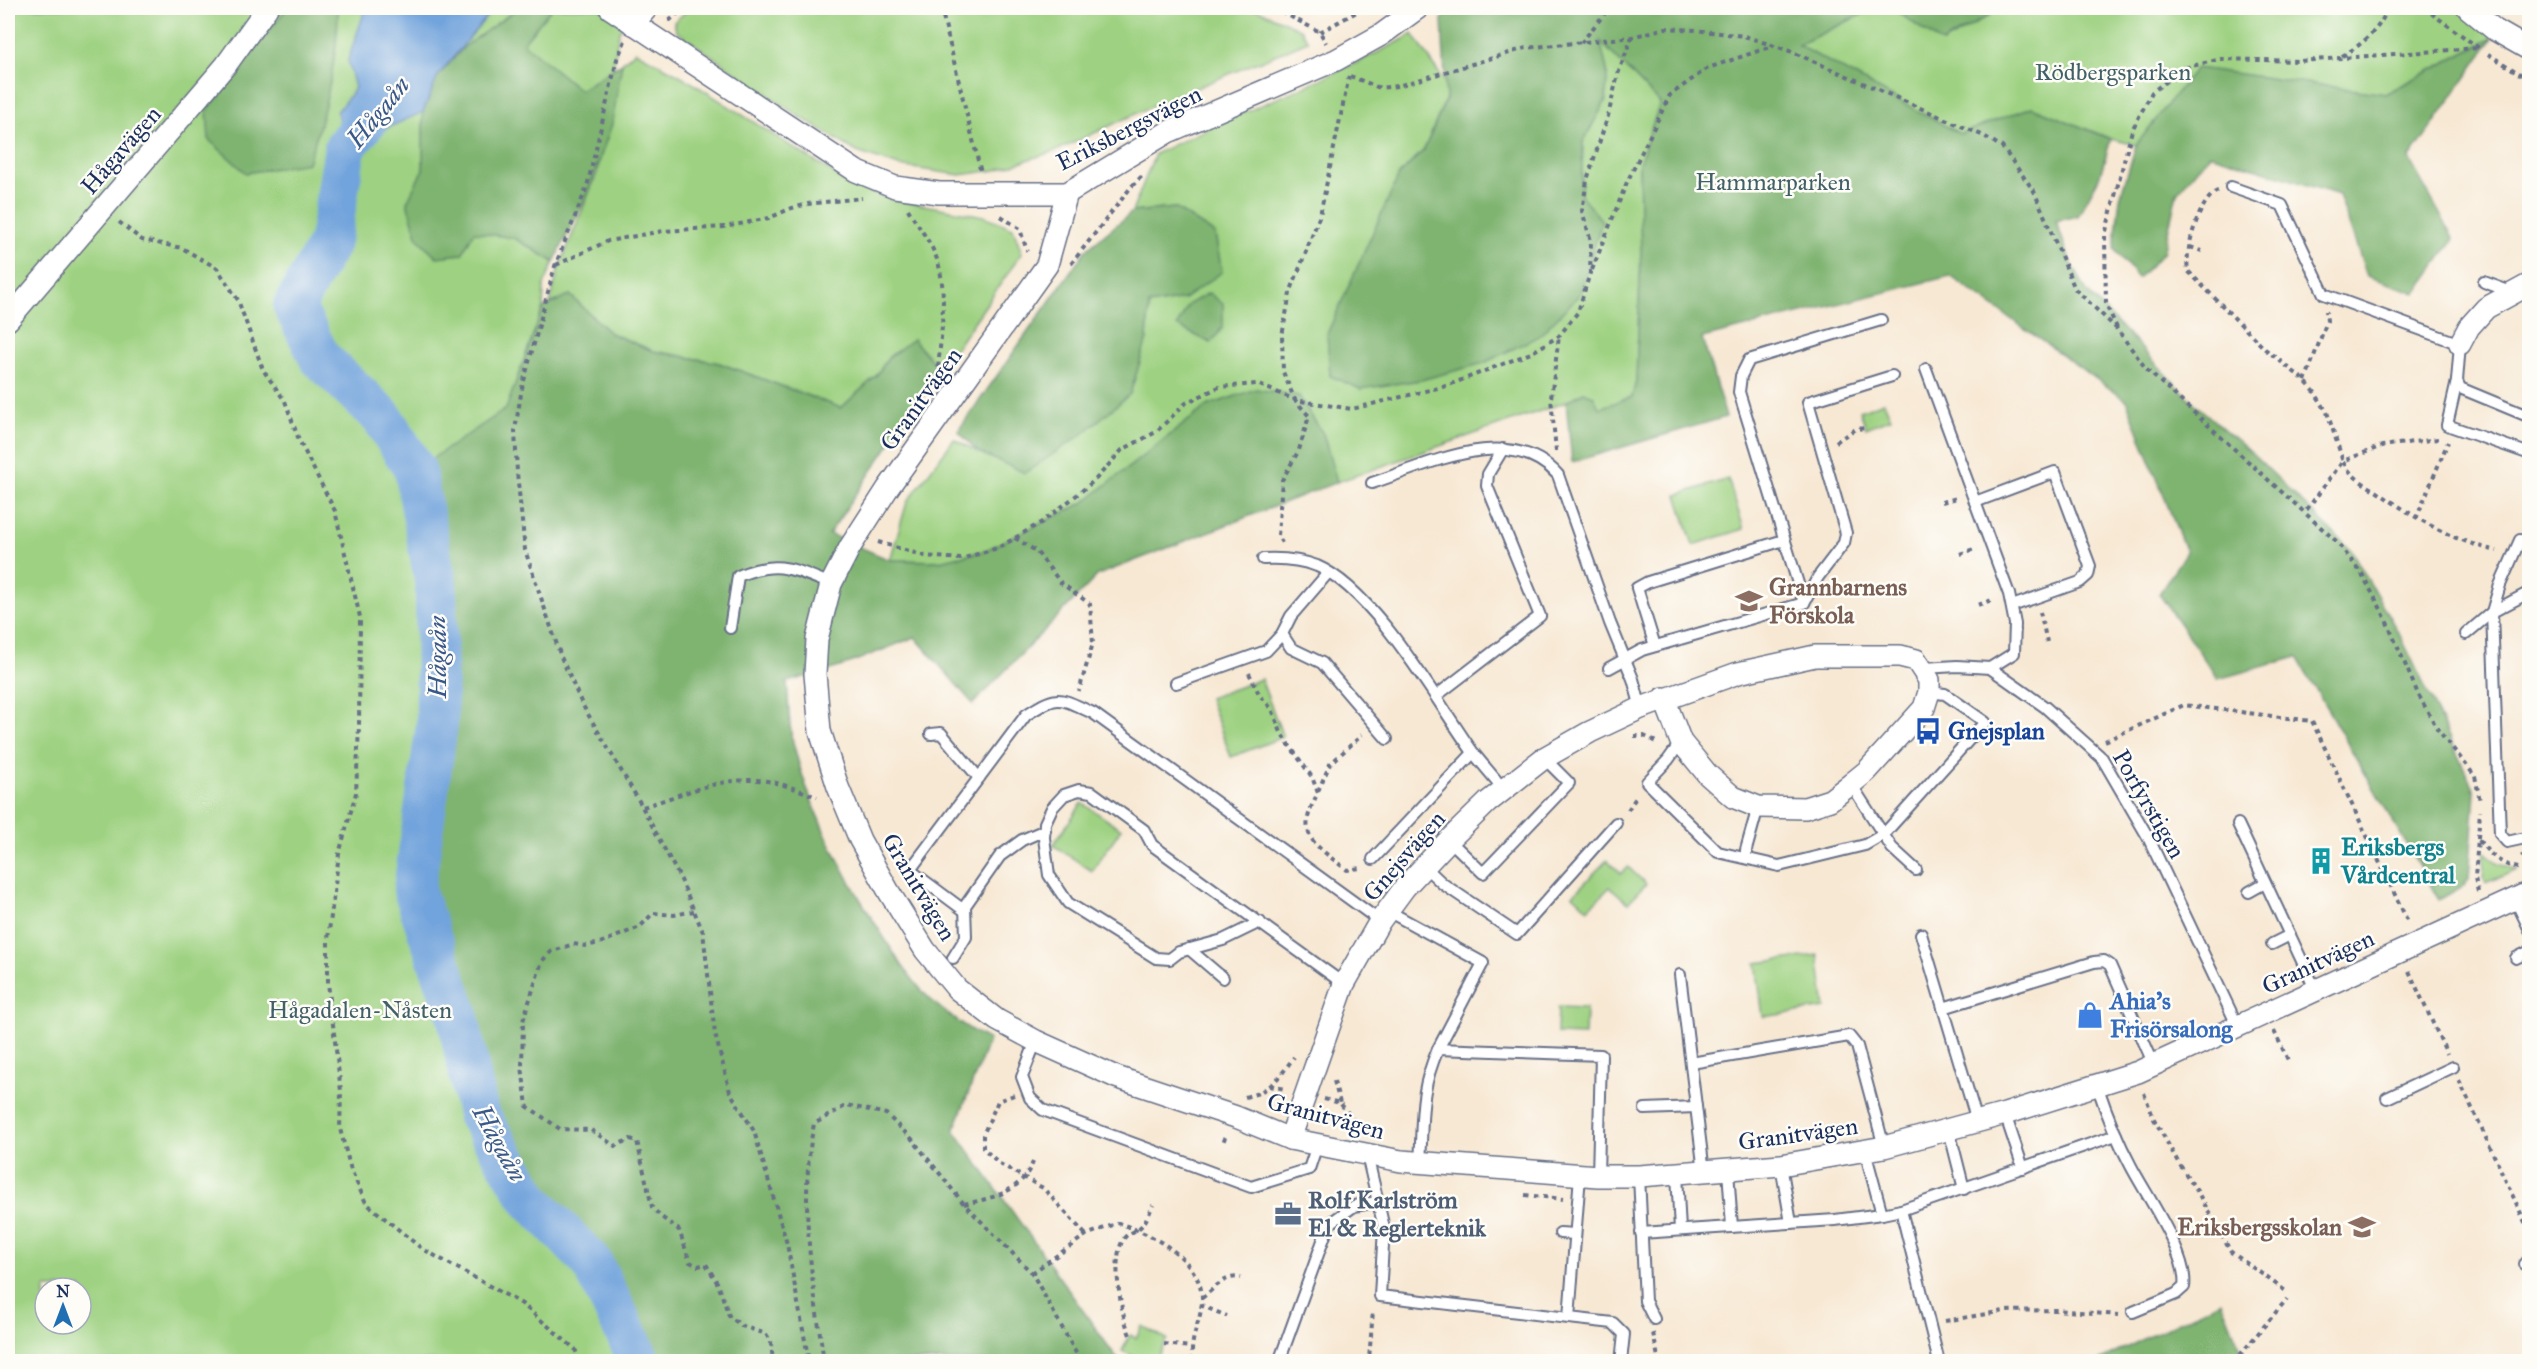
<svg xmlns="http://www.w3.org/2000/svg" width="2537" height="1369" viewBox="0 0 2537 1369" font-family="'IM FELL Great Primer',serif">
<rect width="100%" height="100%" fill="#fdfcf7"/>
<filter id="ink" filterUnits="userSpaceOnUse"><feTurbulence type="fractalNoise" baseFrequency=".0167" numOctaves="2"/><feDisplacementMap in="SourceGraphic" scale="12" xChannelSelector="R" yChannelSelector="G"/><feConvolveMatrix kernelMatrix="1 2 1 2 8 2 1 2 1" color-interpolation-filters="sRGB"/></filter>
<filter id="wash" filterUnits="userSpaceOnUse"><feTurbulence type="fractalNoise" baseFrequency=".008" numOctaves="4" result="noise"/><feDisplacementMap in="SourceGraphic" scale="24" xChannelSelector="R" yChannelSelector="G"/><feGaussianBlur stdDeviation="1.35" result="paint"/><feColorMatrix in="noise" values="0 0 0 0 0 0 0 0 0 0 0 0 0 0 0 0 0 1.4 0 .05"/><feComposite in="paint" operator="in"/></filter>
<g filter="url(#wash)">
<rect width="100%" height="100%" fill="#f7e8d3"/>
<g fill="#9ed181" stroke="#5c8070" stroke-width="1.5" fill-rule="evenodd">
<path d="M8 8H640L619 31 601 147 550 260 554 262 544 285 543 308 515 385 982 1361H8ZM45 1288H81V1324H45Z"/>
<path d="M690 8H1254L1300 29 1308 41 1146 109 1058 150 996 170 960 175 899 166 857 152 797 115 676 31 674 22Z"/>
<path d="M1875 8H1892L1942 43 1990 15V8H2462L2493 38 2385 94 2197 68 2136 145 2111 139 2032 107 1960 134 1797 45Z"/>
<path d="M1413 34 1445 82 1446 98 1424 150 1399 175 1581 195 1583 142 1606 100 1607 70 1599 40 1660 103 1639 164 1641 255 1636 382 1632 397 1599 409 1584 392 1566 402 1337 482 1323 434 1115 480 1083 503 984 551 939 561 890 560 907 502 954 439 978 452 1025 472 1147 339 1149 305 1184 299 1175 208 1132 212 1155 154C1239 111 1330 80 1413 34Z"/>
<path d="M635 51 683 77 855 187 890 199 984 216 1013 228 1022 253 949 358 933 362 913 340 889 357 876 376 841 408 719 363 653 351 610 333 570 295 550 304 558 271 597 173 622 63Z"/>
<path d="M1884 402 1891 418 1866 428 1860 411Z"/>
<path d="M1728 479 1744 529 1693 545 1677 495Z"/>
<path d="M1261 679 1283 737 1231 757 1209 698Z"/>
<path d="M1082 803 1121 829 1092 871 1053 845Z"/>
<path d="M2485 852 2499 864 2517 870 2486 883 2483 878Z"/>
<path d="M1607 860 1621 873 1628 867 1646 884 1628 903 1610 887 1588 909 1573 895Z"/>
<path d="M1818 955 1825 1008 1763 1017 1756 963Z"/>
<path d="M1558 1007 1586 1008 1585 1035 1557 1034Z"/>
<path d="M1142 1326 1167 1339 1155 1361H1143L1122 1351 1130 1335 1136 1338Z"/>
</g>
<g fill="#7eb36f" stroke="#4c7166" stroke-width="1.5">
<path d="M287 8H338C338 61 325 113 308 163L246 173 209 140 207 110Z"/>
<path d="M518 8H552L523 43 580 90 622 63 612 124 587 195 554 262 514 238 474 232 462 254 437 257 418 239 407 202 423 169V112L438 76 464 47Z"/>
<path d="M1455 8H1875L1798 45 1960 134 2032 107 2111 139 2099 178 2078 216 2056 221 2069 258 2087 292 2197 406 2256 457 2351 550 2402 639 2475 791 2469 879 2465 885 2439 900 2297 657 2218 679 2159 594 2186 552 2126 400 1950 276 1702 338 1726 417 1572 462 1566 402 1584 392 1594 396 1599 408 1632 397 1636 382 1641 255 1639 164 1660 103 1600 41 1607 70 1606 100 1583 142 1581 195 1602 221 1580 294 1539 336 1484 363 1421 380 1360 389 1330 376 1327 334 1399 175 1424 150 1446 99 1442 19Z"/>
<path d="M1892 8H1990V15L1942 43Z"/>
<path d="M2493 38 2409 159 2454 239 2416 293 2367 276 2339 195 2210 154 2177 193 2163 253 2138 278 2114 249 2120 198 2136 145 2196 68 2385 94Z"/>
<path d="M1175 208 1215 234 1222 272 1184 299 1149 305 1147 339 1130 394 1080 436 1025 473 978 452 958 431 1085 251 1132 212Z"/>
<path d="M1209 293 1223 304V327L1211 343 1177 326 1189 304Z"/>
<path d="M570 295 610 333 653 351 719 363 841 408 876 376 889 357 913 339 940 370 829 534 890 560 939 561 984 551 1083 503 1207 406 1256 389 1299 396 1323 434 1337 482 1098 575 973 704 915 637 840 667 787 682C789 701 788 723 793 742 809 809 841 870 878 928 893 952 909 978 929 998 947 1015 968 1029 989 1040L954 1130 1119 1361H640L592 1263 531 1200 478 1114 457 1013 414 890 437 724 436 585 415 470 506 409 543 308Z"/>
<path d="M2221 1301 2241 1349 2229 1361H2099Z"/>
</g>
<path fill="#71a3dc" stroke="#46699d" stroke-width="1.5" d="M382 8H494L438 76 423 112 345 147 337 112 355 88 348 60 365 10Z"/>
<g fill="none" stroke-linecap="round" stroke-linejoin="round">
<path stroke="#71a3dc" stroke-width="42" d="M381 103 345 147 330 241 294 306 320 358 382 417 415 470 436 585 437 724 414 890 457 1013 478 1114 531 1200 592 1263 640 1362"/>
</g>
</g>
<g filter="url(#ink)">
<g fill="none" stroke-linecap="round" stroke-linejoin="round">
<defs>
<g id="service">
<path d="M2231 187 2282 205 2324 294 2460 344 2457 381 2447 425 2530 454"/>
<path d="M2484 282 2514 293"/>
<path d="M1926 369 2009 594 2015 624 2014 653 1990 668"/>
<path d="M2457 381 2460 388 2530 417"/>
<path d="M1372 483C1427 465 1511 422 1558 475L1610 623 1633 679 1641 708"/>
<path d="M1975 502 2055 472 2090 566 2088 575 2080 582 2012 606"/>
<path d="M1263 559C1282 558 1299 559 1317 566 1374 590 1436 700 1472 751 1482 764 1494 777 1504 790"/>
<path d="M2530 592 2492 612 2500 834 2507 842 2530 837"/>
<path d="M1804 603 1818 577 1844 543 1846 533 1808 402 1892 376"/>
<path d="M730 628 738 576C778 559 793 569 831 584"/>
<path d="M1282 634 1291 648 1322 663 1387 739"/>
<path d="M2466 634 2492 612 2500 585 2520 540"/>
<path d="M1655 646 1637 588 1648 582 1784 540"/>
<path d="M1609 668 1642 650 1804 603 1739 392 1741 376 1749 360 1881 320"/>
<path d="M1924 668 1957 666 1990 668 2045 707 2102 758 2148 837 2238 1027"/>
<path d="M1176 683 1266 651 1282 634 1291 616 1328 573"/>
<path d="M1436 696 1540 616 1487 486 1488 474 1503 449"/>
<path d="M931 734 941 733 979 778"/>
<path d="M1681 742 1668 760 1647 782 1718 852 1779 866 1865 845 1884 834 1985 722 1945 694 1929 692"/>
<path d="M1851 784 1892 848 1916 870"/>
<path d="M2238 824 2316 991"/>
<path d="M1449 840 1483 873 1569 783 1544 758"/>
<path d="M1746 858V850L1758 807"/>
<path d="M1373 859 1473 753"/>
<path d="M1424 866 1443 884 1517 934 1616 823"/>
<path d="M2249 892 2265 883"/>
<path d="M2515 899 2530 930"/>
<path d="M965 911 910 870 1026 715C1059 693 1059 698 1093 713L1380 921"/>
<path d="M1388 911 1483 963 1438 1049 1601 1055 1598 1176"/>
<path d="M1260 922 1223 940 1179 952 1170 959 1156 958 1068 903 1049 875 1044 838 1045 823 1052 808 1064 795 1079 790 1092 792 1144 830 1152 845 1344 984"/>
<path d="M1921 934 1977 1121"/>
<path d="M2272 944 2290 935"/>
<path d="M1189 949 1223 978"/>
<path d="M953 958 966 937 965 906 1000 856 1022 840 1045 830"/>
<path d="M2516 958 2530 951"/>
<path d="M1680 975 1704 1172"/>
<path d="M1943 1008 2094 962 2104 961 2110 965 2154 1065"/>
<path d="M1036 1041 1022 1077 1030 1098 1043 1110 1251 1187 1309 1169 1317 1145"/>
<path d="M1691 1063 1849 1036 1857 1046 1884 1147"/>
<path d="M2097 1085C2106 1112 2117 1140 2131 1166 2146 1195 2189 1256 2184 1287L2176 1294 2133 1312"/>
<path d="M2387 1098 2453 1067"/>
<path d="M1645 1109 1696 1107"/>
<path d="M2005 1114 2023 1168"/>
<path d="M1949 1130 1964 1189"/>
<path d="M1865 1151 1882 1214 1901 1210"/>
<path d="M1367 1155 1384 1228 1380 1296 1569 1318 1580 1175"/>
<path d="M1420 1163C1423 1117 1419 1093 1438 1049"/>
<path d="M1781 1165 1791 1223"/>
<path d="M1728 1170 1732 1227"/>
<path d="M1677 1174 1680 1230"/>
<path d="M1639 1176 1645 1301 1654 1319"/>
<path d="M1560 1233 1575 1234"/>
<path d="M1641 1233 1835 1220 1882 1214"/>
<path d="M2524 1264 2530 1261"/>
<path d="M1569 1318 1613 1323 1624 1334 1621 1362"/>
<path d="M1279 1362 1329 1224 1354 1206 1377 1202"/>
<path d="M1939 1362 1901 1210 2116 1135"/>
</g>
<g id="minor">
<path d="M610 8 856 171 895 187 939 193H1067L1168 132 1336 60 1381 35 1418 8"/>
<path d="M2468 8 2495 30 2530 50"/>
<path d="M633 24 647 8"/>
<path d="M1067 193 1047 265 888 488 850 547 831 584 817 639 815 674 820 731 838 787 860 840 889 892 925 950 957 989 997 1020 1036 1041 1116 1077 1236 1117 1290 1139 1401 1161 1598 1176H1639L1781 1165 1884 1147 2005 1114 2138 1072 2530 892"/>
<path d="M8 320 226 65 267 8"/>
<path d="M2460 344 2469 327 2486 308 2530 284"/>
<path d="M1290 1139 1344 984 1380 921 1405 887 1449 840 1488 802 1544 758 1590 732 1641 708 1738 673 1815 656H1900L1916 660 1929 680V692L1924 708 1867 771 1851 784 1830 800 1805 808 1758 807 1733 797 1708 775 1681 742 1664 698"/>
</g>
</defs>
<use href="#service" stroke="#687087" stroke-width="14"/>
<use href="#minor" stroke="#687087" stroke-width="24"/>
<g stroke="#687087" stroke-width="4" stroke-dasharray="4.5 4.5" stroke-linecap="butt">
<path d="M941 8 981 173"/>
<path d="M1274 8 1320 32 1326 43"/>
<path d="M2424 8 2479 48"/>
<path d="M669 21 684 8"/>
<path d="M1320 32 1364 8"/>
<path d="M625 41 617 59 587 187 555 266 522 388 515 430 517 473 525 550 561 657 582 704 639 801 681 880 703 932 715 1034 730 1092 754 1131 787 1244 809 1362"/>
<path d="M1581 43 1609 8"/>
<path d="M2488 54 2530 80"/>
<path d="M2342 56C2363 44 2379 30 2388 8"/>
<path d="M1349 76 1320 215 1290 293 1282 336 1283 372 1295 400 1352 409 1446 386 1531 353 1559 336 1578 312 1590 273 1591 241 1582 211 1587 180 1608 116 1618 74 1632 37"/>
<path d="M1350 76 1380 88 1398 86 1526 48 1632 37 1666 28 1695 30 1744 36 1790 51 1984 136 2002 147 2034 191 2075 289 2117 329 2147 370 2337 542 2362 574 2383 613 2418 694 2438 730 2475 776 2480 801"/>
<path d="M2218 191C2199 198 2184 253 2188 271L2265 349 2303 379 2314 391 2327 412 2343 461 2305 512"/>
<path d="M908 209C918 227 934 245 939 266 948 301 939 346 937 382"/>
<path d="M1001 216 1020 229 1027 251"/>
<path d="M119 222 142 240 182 248 217 268 238 300 263 370 285 401 299 440 335 511 360 617 359 726 356 793 339 854 328 939V983L341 1091 340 1129 351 1170 366 1203 421 1248 522 1304 575 1349 580 1362"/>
<path d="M2190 247 2202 251"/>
<path d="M1071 264 1132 186 1144 174"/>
<path d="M556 265 608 241 663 231 725 227 769 218 792 208 808 204 862 198"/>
<path d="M1592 270 1627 182 1670 95 1708 68 1773 46"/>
<path d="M2117 328 2106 304 2105 235 2132 130 2152 92 2184 68 2221 59 2300 61 2478 48"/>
<path d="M2305 381 2327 321 2326 311"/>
<path d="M2438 439 2382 446 2343 461C2351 477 2362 482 2376 491 2418 519 2447 539 2497 551"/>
<path d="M1836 442 1855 429 1866 428"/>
<path d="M1556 451 1551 398 1559 336"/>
<path d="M1942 502 1957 498"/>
<path d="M2416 519 2448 442"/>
<path d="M2525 527 2530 513"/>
<path d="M1015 538 1036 551 1061 583 1090 604 1093 643 1079 691"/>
<path d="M878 542 925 556 961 559 998 548 1042 522 1073 498 1095 480 1122 450 1156 432 1186 403 1219 387 1257 384 1295 400 1309 416 1299 450 1282 480 1278 536 1282 543"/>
<path d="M1960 554 1977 548"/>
<path d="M1978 605 1994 599"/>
<path d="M2040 612 2047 642"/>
<path d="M1249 673 1260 696 1272 709 1282 735 1312 777 1318 793C1294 836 1314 844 1347 870L1360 868"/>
<path d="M1634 736H1644L1658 743"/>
<path d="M2105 741 2184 705 2312 721 2408 922"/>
<path d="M1318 791 1330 764 1362 735"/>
<path d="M643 807C677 796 714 780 750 780 773 779 796 789 817 797"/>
<path d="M1628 810 1637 796"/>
<path d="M2479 840C2492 858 2505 868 2528 869L2522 854"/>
<path d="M2478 892 2475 878 2480 811"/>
<path d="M694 911 674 915 653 913 640 927 600 943 585 946 573 944 551 952 542 961 523 1021 522 1066 527 1106 560 1129 591 1130 615 1146 630 1139 637 1141 652 1207 660 1216 679 1230 690 1262 698 1266 706 1264 718 1284 729 1316 742 1326 766 1334 771 1342 773 1362"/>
<path d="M2409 971 2447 1054"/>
<path d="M2274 1031 2289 1062"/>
<path d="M2459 1080 2530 1233"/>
<path d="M1334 1081 1340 1103"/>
<path d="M1270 1086 1281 1075 1294 1057"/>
<path d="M2144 1093 2154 1119 2178 1162 2197 1191 2231 1252 2287 1292"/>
<path d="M1014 1095 998 1101 983 1135V1148L1000 1164 1043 1188 1086 1235"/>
<path d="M1245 1097 1259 1093 1270 1086 1285 1089"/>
<path d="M1324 1099 1340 1103 1357 1124 1368 1131"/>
<path d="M1222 1138 1230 1141"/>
<path d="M1525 1195 1563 1199"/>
<path d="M964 1204C993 1198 1021 1192 1033 1162"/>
<path d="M1032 1273 1086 1235 1118 1223C1150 1233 1200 1258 1202 1297 1203 1320 1188 1337 1193 1362"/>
<path d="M1202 1298C1214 1289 1225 1274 1241 1278"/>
<path d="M1200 1305 1227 1316"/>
<path d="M1945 1321 2004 1311 2055 1310 2119 1315"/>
<path d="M1653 1333 1659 1362"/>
<path d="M1130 1335C1121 1315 1109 1253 1126 1236 1129 1233 1134 1232 1138 1229 1146 1223 1149 1214 1153 1205"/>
<path d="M1164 1344 1190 1347"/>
<path d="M824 1362C813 1284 798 1202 814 1124L847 1105 886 1114 912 1139 964 1204 1032 1273 1081 1362"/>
<path d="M1373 1362 1369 1359 1373 1311"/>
<path d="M2234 1362 2287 1299"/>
</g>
<use href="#service" stroke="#fff" stroke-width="10"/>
<use href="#minor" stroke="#fff" stroke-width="21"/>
</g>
</g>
<defs>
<symbol id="school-bare" viewBox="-9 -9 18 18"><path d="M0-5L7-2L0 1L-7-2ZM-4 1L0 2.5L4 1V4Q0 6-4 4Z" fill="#8d6e63" stroke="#fdfcf7" stroke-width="2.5" paint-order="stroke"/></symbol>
<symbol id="bus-bare" viewBox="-9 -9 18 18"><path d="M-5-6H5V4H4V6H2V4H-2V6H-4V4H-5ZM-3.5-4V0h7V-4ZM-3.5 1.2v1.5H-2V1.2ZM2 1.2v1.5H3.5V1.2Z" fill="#1a4fb4" stroke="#fdfcf7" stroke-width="2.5" paint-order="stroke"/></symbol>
<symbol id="building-bare" viewBox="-9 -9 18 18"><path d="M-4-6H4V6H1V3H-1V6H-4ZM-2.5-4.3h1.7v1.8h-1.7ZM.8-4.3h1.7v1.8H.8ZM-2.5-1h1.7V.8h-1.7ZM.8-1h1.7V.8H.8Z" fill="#0f9aa8" stroke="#fdfcf7" stroke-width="2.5" paint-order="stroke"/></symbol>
<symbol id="shop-bare" viewBox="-9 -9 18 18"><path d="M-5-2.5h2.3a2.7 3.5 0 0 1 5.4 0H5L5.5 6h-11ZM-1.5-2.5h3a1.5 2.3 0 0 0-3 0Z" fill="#3f7fe0" stroke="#fdfcf7" stroke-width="2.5" paint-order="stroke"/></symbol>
<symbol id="office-bare" viewBox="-9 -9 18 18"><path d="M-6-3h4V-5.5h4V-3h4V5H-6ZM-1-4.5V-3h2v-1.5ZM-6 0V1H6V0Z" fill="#5c6f8a" stroke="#fdfcf7" stroke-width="2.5" paint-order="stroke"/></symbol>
</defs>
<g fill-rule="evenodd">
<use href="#school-bare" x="1730" y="582" width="38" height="38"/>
<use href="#bus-bare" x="1909" y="712" width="38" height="38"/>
<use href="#building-bare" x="2302" y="842" width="38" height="38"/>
<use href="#shop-bare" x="2071" y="996" width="38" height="38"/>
<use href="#office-bare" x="1269" y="1195" width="38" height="38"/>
<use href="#school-bare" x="2343" y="1208" width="38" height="38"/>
</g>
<g text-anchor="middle" stroke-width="5" stroke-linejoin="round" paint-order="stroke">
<g font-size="24" fill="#426068" stroke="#fdfcf7">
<text x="2113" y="80">Rödbergsparken</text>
<text x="1773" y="190">Hammarparken</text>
<text x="360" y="1018">Hågadalen-Nåsten</text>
</g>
<g font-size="24" fill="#1b2f5e" stroke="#fdfcf7">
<text transform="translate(1129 128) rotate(-27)" y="8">Eriksbergsvägen</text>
<text transform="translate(121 150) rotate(-49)" y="8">Hågavägen</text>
<text transform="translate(921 399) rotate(-54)" y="8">Granitvägen</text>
<text transform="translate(2149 804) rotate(60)" y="8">Porfyrstigen</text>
<text transform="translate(1404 856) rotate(-49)" y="8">Gnejsvägen</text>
<text transform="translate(919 887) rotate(59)" y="8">Granitvägen</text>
<text transform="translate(2318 962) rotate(-25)" y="8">Granitvägen</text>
<text transform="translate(1326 1116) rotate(15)" y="8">Granitvägen</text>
<text transform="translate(1798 1134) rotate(-8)" y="8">Granitvägen</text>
</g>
<g font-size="24" font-weight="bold" fill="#785e54" stroke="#fdfcf7" text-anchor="start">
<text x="1769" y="595">Grannbarnens<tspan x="1769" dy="28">Förskola</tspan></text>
<text x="2342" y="1235" text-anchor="end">Eriksbergsskolan</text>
</g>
<g font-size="24" font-weight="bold" fill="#164399" stroke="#fdfcf7" text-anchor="start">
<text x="1948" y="739">Gnejsplan</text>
</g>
<g font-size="24" font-weight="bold" fill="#0d838f" stroke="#fdfcf7" text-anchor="start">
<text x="2341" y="855">Eriksbergs<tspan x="2341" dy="28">Vårdcentral</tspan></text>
</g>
<g font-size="24" font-weight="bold" fill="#366cbe" stroke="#fdfcf7" text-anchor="start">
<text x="2110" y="1009">Ahia's<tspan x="2110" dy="28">Frisörsalong</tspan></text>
</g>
<g font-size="24" font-weight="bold" fill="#4e5e75" stroke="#fdfcf7" text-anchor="start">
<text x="1308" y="1208">Rolf Karlström<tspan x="1308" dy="28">El &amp; Reglerteknik</tspan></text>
</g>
<g font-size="26" font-style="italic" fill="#39588a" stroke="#fdfcf7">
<text transform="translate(378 112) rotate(-51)" y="9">Hågaån</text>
<text transform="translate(437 657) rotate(-90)" y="9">Hågaån</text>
<text transform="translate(500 1143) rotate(61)" y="9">Hågaån</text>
</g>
</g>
<rect width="2537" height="1369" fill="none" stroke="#fdfcf7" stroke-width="30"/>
<g transform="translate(63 1306)"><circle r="28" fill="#fdfcf7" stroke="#a3aaba" stroke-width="1.5"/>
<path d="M0-4.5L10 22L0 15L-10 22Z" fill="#1f6fb2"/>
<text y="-9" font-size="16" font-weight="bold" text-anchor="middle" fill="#1b2f5e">N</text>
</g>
</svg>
